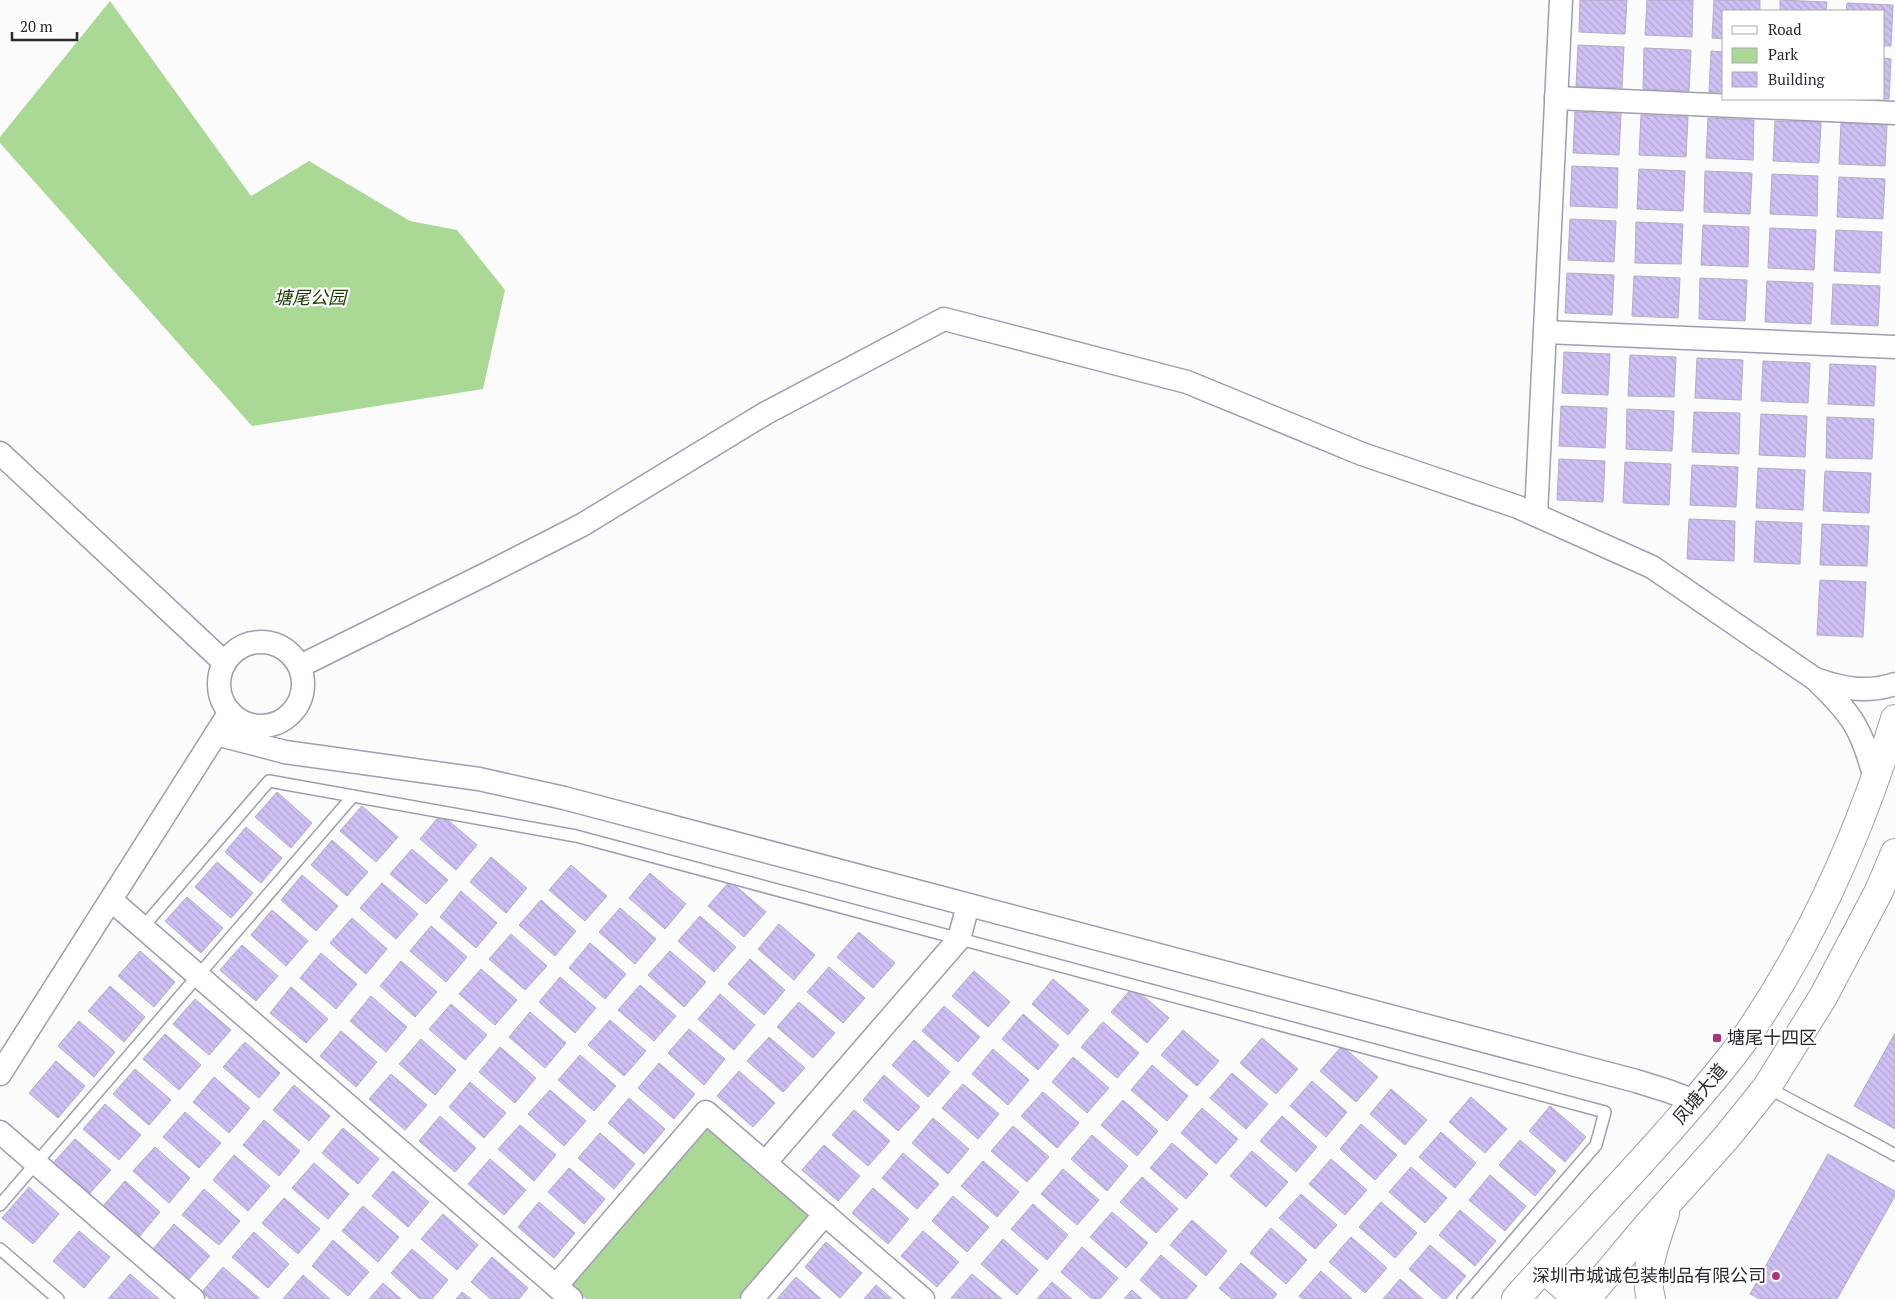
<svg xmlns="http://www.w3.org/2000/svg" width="1895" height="1299" viewBox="0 0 1895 1299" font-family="'PT Serif','Noto Sans SC',serif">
<defs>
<pattern id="building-back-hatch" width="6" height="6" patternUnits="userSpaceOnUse" patternTransform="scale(1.25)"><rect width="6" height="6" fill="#cec0f4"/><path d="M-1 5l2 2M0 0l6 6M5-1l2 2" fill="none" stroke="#b1a5d2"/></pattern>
</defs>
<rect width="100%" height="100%" fill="#fbfbfb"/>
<g fill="#a9d994">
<path d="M110 1 251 196 309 161 410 221 457 230 505 290 483 389 252 426 0 143V137Z"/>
<path d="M707 1125 811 1215 739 1299H586L570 1285Z"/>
</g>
<g fill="url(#building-back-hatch)" stroke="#b3acc5">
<path d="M1580 0H1627L1625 34 1579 32Z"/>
<path d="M1647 0H1693L1692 37 1645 35Z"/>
<path d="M1714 0H1760V11H1724V39L1712 38Z"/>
<path d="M1780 0 1827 2 1826 11H1780Z"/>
<path d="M1847 3 1893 5 1891 46H1884V11H1846Z"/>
<path d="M1578 45 1624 47 1622 88 1576 86Z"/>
<path d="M1644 48 1691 50 1689 91 1643 89Z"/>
<path d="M1711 51 1724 52V92H1709Z"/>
<path d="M1884 58 1891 59 1889 99H1874H1884Z"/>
<path d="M1575 112 1621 114 1619 155 1573 153Z"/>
<path d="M1641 115 1688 117 1686 157 1639 155Z"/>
<path d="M1708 118 1754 120 1753 160 1706 158Z"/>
<path d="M1775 121 1821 122 1819 163 1773 161Z"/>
<path d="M1841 123 1887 125 1885 166 1839 164Z"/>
<path d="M1572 166 1618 168 1617 208 1570 206Z"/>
<path d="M1639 169 1685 171 1683 211 1637 209Z"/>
<path d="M1705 171 1752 173 1750 214 1704 212Z"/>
<path d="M1772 174 1818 176 1817 216 1770 214Z"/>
<path d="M1839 177 1885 179 1883 219 1837 217Z"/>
<path d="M1570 219 1616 221 1614 262 1568 260Z"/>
<path d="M1636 222 1683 224 1681 264 1635 263Z"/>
<path d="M1703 225 1749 227 1748 267 1701 265Z"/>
<path d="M1770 228 1816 230 1814 270 1768 268Z"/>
<path d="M1836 230 1882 232 1880 273 1834 271Z"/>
<path d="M1567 273 1614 275 1612 315 1565 313Z"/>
<path d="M1634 276 1680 278 1678 318 1632 316Z"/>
<path d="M1700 278 1747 280 1745 321 1699 319Z"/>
<path d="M1767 281 1813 283 1811 324 1765 322Z"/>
<path d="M1833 284 1880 286 1878 326 1831 324Z"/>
<path d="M1564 352 1610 354 1608 395 1562 393Z"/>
<path d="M1630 355 1676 357 1674 397 1628 396Z"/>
<path d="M1697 358 1743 360 1741 400 1695 398Z"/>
<path d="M1763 361 1810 363 1808 403 1761 401Z"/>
<path d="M1830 364 1876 366 1874 406 1828 404Z"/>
<path d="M1561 406 1607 408 1605 448 1559 446Z"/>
<path d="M1627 409 1674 411 1672 451 1626 449Z"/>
<path d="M1694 412 1740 413 1739 454 1692 452Z"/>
<path d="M1761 414 1807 416 1805 457 1759 455Z"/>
<path d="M1827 417 1874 419 1872 459 1826 458Z"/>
<path d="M1559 459 1605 461 1603 502 1557 500Z"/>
<path d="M1625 462 1671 464 1669 505 1623 503Z"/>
<path d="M1692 465 1738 467 1736 507 1690 505Z"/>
<path d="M1758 468 1805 470 1803 510 1756 508Z"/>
<path d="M1825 471 1871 473 1869 513 1823 511Z"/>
<path d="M1689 519 1735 521 1734 561 1687 559Z"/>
<path d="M1756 521 1802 523 1800 564 1754 562Z"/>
<path d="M1822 524 1869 526 1867 566 1820 565Z"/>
<path d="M1820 580 1866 582 1863 637 1817 635Z"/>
<path d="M277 792 312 823 291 848 255 817Z"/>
<path d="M362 806 398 837 376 862 340 831Z"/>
<path d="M441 814 477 845 456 870 420 839Z"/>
<path d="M246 827 282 858 261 883 225 852Z"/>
<path d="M332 840 368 872 347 896 311 865Z"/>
<path d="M412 849 448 880 426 904 390 874Z"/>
<path d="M491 857 527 888 506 913 470 882Z"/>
<path d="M217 862 253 893 231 918 195 887Z"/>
<path d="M571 865 607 896 585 921 549 890Z"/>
<path d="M650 873 686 904 665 929 629 898Z"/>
<path d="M302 875 338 906 316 931 281 900Z"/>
<path d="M730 881 766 912 744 937 708 906Z"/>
<path d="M382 883 418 914 396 939 360 908Z"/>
<path d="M461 891 497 923 476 948 440 917Z"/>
<path d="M187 897 223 928 201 953 165 921Z"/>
<path d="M541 900 576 931 555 956 519 925Z"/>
<path d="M620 908 656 939 635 964 599 932Z"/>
<path d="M272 910 308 941 286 966 251 935Z"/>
<path d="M700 916 736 947 714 972 678 941Z"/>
<path d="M352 918 387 949 366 974 330 943Z"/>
<path d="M779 924 815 955 794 980 758 949Z"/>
<path d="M431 926 467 957 446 982 410 951Z"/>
<path d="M859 932 895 963 873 988 837 957Z"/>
<path d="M511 934 547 966 525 990 489 959Z"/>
<path d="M590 943 626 974 605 999 569 968Z"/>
<path d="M242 945 278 976 256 1001 220 970Z"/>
<path d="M140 951 175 982 154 1007 118 976Z"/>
<path d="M670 951 706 982 684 1007 648 975Z"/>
<path d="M321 953 357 984 336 1009 300 978Z"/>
<path d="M750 959 785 990 764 1015 728 984Z"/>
<path d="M401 961 437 992 415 1017 380 986Z"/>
<path d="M829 967 865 998 843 1023 807 992Z"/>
<path d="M481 969 517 1000 495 1025 459 994Z"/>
<path d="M974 971 1010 1002 988 1027 952 996Z"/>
<path d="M560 977 596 1008 575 1033 539 1002Z"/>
<path d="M1053 979 1089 1010 1068 1035 1032 1004Z"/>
<path d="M640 985 676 1016 654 1041 618 1010Z"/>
<path d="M110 986 145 1017 124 1042 88 1011Z"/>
<path d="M291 987 328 1019 306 1043 270 1013Z"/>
<path d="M1133 987 1169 1018 1147 1043 1111 1012Z"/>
<path d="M720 994 755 1025 734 1050 698 1019Z"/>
<path d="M371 996 407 1027 386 1052 350 1021Z"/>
<path d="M195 999 231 1030 209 1055 173 1024Z"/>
<path d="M799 1002 835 1033 813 1058 777 1027Z"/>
<path d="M451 1004 487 1035 465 1060 429 1029Z"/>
<path d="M944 1006 980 1037 958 1062 922 1031Z"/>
<path d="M530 1012 566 1043 545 1068 509 1037Z"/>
<path d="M1023 1014 1059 1045 1038 1070 1002 1039Z"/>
<path d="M610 1020 646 1051 624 1076 588 1045Z"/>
<path d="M79 1021 115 1052 94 1077 58 1046Z"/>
<path d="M1103 1022 1139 1053 1117 1078 1081 1047Z"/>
<path d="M689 1029 725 1059 704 1085 668 1053Z"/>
<path d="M1183 1030 1219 1061 1197 1086 1161 1055Z"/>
<path d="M341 1031 377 1062 356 1087 320 1056Z"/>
<path d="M1895 1033V1129L1854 1106Z"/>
<path d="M165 1034 201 1065 179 1090 143 1059Z"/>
<path d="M769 1037 805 1068 783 1092 747 1061Z"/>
<path d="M1262 1038 1298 1069 1276 1094 1240 1063Z"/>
<path d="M421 1039 456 1070 435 1095 399 1064Z"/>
<path d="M914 1040 950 1072 928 1097 892 1065Z"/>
<path d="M245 1042 280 1073 259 1098 223 1067Z"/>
<path d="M1342 1046 1378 1077 1356 1102 1320 1071Z"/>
<path d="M500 1047 536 1078 515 1103 479 1072Z"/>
<path d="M993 1049 1029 1080 1008 1105 972 1074Z"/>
<path d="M580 1055 616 1086 594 1111 558 1080Z"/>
<path d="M1073 1057 1109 1088 1087 1113 1052 1082Z"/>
<path d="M56 1061 85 1086 58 1118 29 1093Z"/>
<path d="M659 1063 695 1094 674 1119 638 1088Z"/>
<path d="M1152 1065 1188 1096 1167 1121 1131 1090Z"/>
<path d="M135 1069 171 1100 149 1125 113 1094Z"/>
<path d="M739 1071 775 1103 753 1127 717 1096Z"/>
<path d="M1232 1073 1268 1104 1246 1129 1210 1098Z"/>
<path d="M391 1074 427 1105 405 1130 369 1099Z"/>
<path d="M884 1075 920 1107 898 1131 863 1100Z"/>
<path d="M214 1077 250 1108 229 1133 193 1102Z"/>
<path d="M1312 1081 1347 1112 1326 1137 1290 1106Z"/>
<path d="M470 1082 506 1113 484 1138 449 1107Z"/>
<path d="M963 1084 999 1114 978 1139 942 1108Z"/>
<path d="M294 1085 330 1116 309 1141 273 1110Z"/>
<path d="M1391 1089 1427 1120 1405 1145 1370 1114Z"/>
<path d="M550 1090 586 1121 564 1146 528 1114Z"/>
<path d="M1043 1092 1079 1123 1057 1148 1021 1116Z"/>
<path d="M1471 1097 1507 1129 1485 1153 1449 1122Z"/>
<path d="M629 1098 665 1129 644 1154 608 1123Z"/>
<path d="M1123 1100 1158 1131 1137 1156 1101 1125Z"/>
<path d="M105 1104 141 1135 119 1160 83 1129Z"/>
<path d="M1550 1106 1586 1137 1565 1162 1529 1131Z"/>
<path d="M1202 1108 1238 1139 1216 1164 1181 1133Z"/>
<path d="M854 1110 890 1141 868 1166 832 1135Z"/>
<path d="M185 1112 221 1143 199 1168 163 1137Z"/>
<path d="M440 1116 476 1148 455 1172 419 1141Z"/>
<path d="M1282 1116 1317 1147 1296 1172 1260 1141Z"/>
<path d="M933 1118 969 1149 948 1174 912 1143Z"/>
<path d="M264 1120 300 1151 279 1176 243 1145Z"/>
<path d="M1361 1124 1397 1155 1375 1180 1340 1149Z"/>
<path d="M520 1125 556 1155 534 1181 498 1149Z"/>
<path d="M1013 1126 1049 1157 1027 1182 991 1151Z"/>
<path d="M343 1128 379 1159 358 1184 322 1153Z"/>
<path d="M1441 1132 1476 1163 1455 1188 1419 1157Z"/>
<path d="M600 1133 635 1164 614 1189 578 1158Z"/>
<path d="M1092 1135 1128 1166 1107 1191 1071 1159Z"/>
<path d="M75 1139 111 1170 89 1194 53 1163Z"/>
<path d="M1520 1140 1556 1171 1535 1196 1499 1165Z"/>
<path d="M1172 1143 1208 1174 1186 1199 1150 1168Z"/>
<path d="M824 1145 860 1176 838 1201 802 1170Z"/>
<path d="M155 1147 190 1178 169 1203 133 1171Z"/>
<path d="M1252 1151 1288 1182 1266 1207 1230 1176Z"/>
<path d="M903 1153 939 1184 917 1209 882 1178Z"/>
<path d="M1828 1154 1895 1191V1196L1837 1299H1760L1750 1294Z"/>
<path d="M234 1155 270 1186 248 1211 213 1180Z"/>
<path d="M490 1159 526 1190 504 1215 468 1184Z"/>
<path d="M1331 1159 1367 1190 1345 1215 1309 1184Z"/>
<path d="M983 1161 1019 1192 997 1217 961 1186Z"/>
<path d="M314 1163 349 1194 328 1219 292 1188Z"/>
<path d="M1411 1167 1447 1198 1425 1223 1389 1192Z"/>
<path d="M569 1168 605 1199 584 1224 548 1192Z"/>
<path d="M1063 1169 1099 1200 1077 1225 1041 1194Z"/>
<path d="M393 1171 429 1202 408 1227 372 1196Z"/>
<path d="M1490 1175 1526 1206 1505 1231 1469 1200Z"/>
<path d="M1142 1177 1178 1209 1156 1233 1120 1202Z"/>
<path d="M125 1181 160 1212 139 1237 103 1206Z"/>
<path d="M29 1187 59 1214 33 1244 2 1218Z"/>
<path d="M873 1188 909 1219 888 1244 852 1213Z"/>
<path d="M204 1189 240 1221 219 1245 182 1215Z"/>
<path d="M1301 1194 1337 1225 1315 1249 1279 1218Z"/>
<path d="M953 1196 989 1227 967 1252 932 1221Z"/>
<path d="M284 1198 320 1229 298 1254 262 1223Z"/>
<path d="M539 1202 575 1233 554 1258 518 1227Z"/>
<path d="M1381 1202 1417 1233 1395 1258 1359 1227Z"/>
<path d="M1033 1204 1068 1235 1047 1260 1011 1229Z"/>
<path d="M363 1206 399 1237 378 1262 342 1231Z"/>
<path d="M1460 1210 1496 1241 1475 1266 1439 1235Z"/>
<path d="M1112 1212 1148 1243 1126 1268 1090 1237Z"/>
<path d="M443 1214 478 1245 457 1270 421 1239Z"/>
<path d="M1192 1220 1227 1251 1206 1276 1170 1245Z"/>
<path d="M174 1224 210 1256 188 1280 153 1249Z"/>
<path d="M1271 1228 1307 1260 1286 1284 1250 1253Z"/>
<path d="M79 1231 110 1257 84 1288 53 1261Z"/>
<path d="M923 1231 959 1262 937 1287 901 1256Z"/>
<path d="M254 1232 289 1264 268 1288 232 1257Z"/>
<path d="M1351 1237 1387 1268 1365 1293 1329 1262Z"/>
<path d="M1003 1239 1038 1270 1017 1295 981 1264Z"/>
<path d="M333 1240 369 1272 348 1296 312 1266Z"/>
<path d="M826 1242 862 1273 840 1298 805 1267Z"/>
<path d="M1430 1245 1466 1276 1446 1299H1443L1409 1269Z"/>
<path d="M1082 1247 1118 1278 1100 1299H1092L1061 1272Z"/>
<path d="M412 1249 448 1280 432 1299H420L391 1273Z"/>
<path d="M1161 1255 1197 1286 1186 1299H1162L1140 1280Z"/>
<path d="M492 1257 528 1288 519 1299H491L471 1282Z"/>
<path d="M1241 1263 1277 1294 1273 1299H1232L1219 1288Z"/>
<path d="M223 1267 259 1298V1299H210L202 1292Z"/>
<path d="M1321 1271 1352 1299H1302L1299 1296Z"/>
<path d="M130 1274 159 1299H108Z"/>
<path d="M972 1274 1002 1299 951 1298Z"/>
<path d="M303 1275 330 1299H283Z"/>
<path d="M796 1277 821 1299H777Z"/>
<path d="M1400 1279 1423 1299H1383Z"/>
<path d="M1052 1282 1072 1299H1037Z"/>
<path d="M383 1283 401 1299H369Z"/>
<path d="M876 1285 892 1299H864Z"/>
<path d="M1132 1290 1142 1299H1124Z"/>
<path d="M462 1292 471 1299H456Z"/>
</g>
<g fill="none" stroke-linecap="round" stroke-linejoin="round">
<defs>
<g id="lane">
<path d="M142 928 269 781 576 836 1605 1112 1596 1145 1463 1299"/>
<path d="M1767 1087C1809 1111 1853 1131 1895 1155"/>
<path d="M0 1205 353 796"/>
<path d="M0 1249 58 1299"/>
</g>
<g id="street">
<path d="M1556 98 1895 113"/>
<path d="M1545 332 1895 347"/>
<path d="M0 453 225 663"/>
<path d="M1536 515 1561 0"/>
<circle cx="261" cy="684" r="42"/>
<path d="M300 666 484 575 582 525 766 413 944 319 1187 382 1362 454 1518 507 1652 567 1815 679C1852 714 1862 729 1875 779"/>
<path d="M1818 680C1844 689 1868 693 1895 684"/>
<path d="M216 734 285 752 479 779 564 798 1636 1081 1668 1091 1695 1101"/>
<path d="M111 900 571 1299"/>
<path d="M0 1074 230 712"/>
<path d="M0 1132 193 1299"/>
<path d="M765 1163 959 939 968 905"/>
<path d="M556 1286 706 1112 923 1299"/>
<path d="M752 1299 825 1214"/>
</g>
<path id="secondary" d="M1543 1268 1578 1299"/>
<g id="primary">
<path d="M1516 1299C1565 1243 1617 1189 1667 1133 1694 1102 1722 1071 1746 1037 1813 940 1860 832 1895 719"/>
<path d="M1586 1299 1648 1225 1726 1138 1767 1087 1823 997 1879 891 1895 853"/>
<path d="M1651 1299C1643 1271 1656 1240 1665 1213"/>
</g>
</defs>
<use href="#lane" stroke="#a29bb4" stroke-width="14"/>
<use href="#street" stroke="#a29bb4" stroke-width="25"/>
<use href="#secondary" stroke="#a29bb4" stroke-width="30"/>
<use href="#primary" stroke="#a29bb4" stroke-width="30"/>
<use href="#lane" stroke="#fff" stroke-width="11"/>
<use href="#street" stroke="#fff" stroke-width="22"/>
<use href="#secondary" stroke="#fff" stroke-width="28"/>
<use href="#primary" stroke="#fff" stroke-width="28"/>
</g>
<g fill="#ae3080" stroke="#fff" stroke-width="2">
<rect x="1712" y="1033" width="10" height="10" rx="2.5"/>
<circle cx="1776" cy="1276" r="5"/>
</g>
<g text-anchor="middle" stroke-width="4.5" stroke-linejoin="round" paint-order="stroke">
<g font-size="18" font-style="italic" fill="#193b02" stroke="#fff">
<text x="310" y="304">塘尾公园</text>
</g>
<g font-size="18" fill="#2b2832" stroke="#fff" text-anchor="start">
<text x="1727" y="1044">塘尾十四区</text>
<text x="1766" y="1282" text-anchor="end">深圳市城诚包装制品有限公司</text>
</g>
<g font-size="18" fill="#2b2832" stroke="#fff">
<text transform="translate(1700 1094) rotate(-50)" y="6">凤塘大道</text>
</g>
</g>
<rect x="1722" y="10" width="162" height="90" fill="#ffffff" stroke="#aaa9ad"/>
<rect x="1732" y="26" width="25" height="8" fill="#ffffff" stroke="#aaa9ad"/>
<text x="1768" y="35" font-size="15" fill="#2b2832">Road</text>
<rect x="1732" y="48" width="25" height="15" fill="#a9d994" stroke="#aaa9ad"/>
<text x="1768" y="60" font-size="15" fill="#2b2832">Park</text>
<rect x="1732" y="72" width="25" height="15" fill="url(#building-back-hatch)" stroke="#aaa9ad"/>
<text x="1768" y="85" font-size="15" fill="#2b2832">Building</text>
<path d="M12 32v8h65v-8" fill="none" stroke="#2b2832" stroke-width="2.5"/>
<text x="20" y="32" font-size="15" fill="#2b2832" stroke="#ffffff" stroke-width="4" paint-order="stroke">20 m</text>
</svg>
